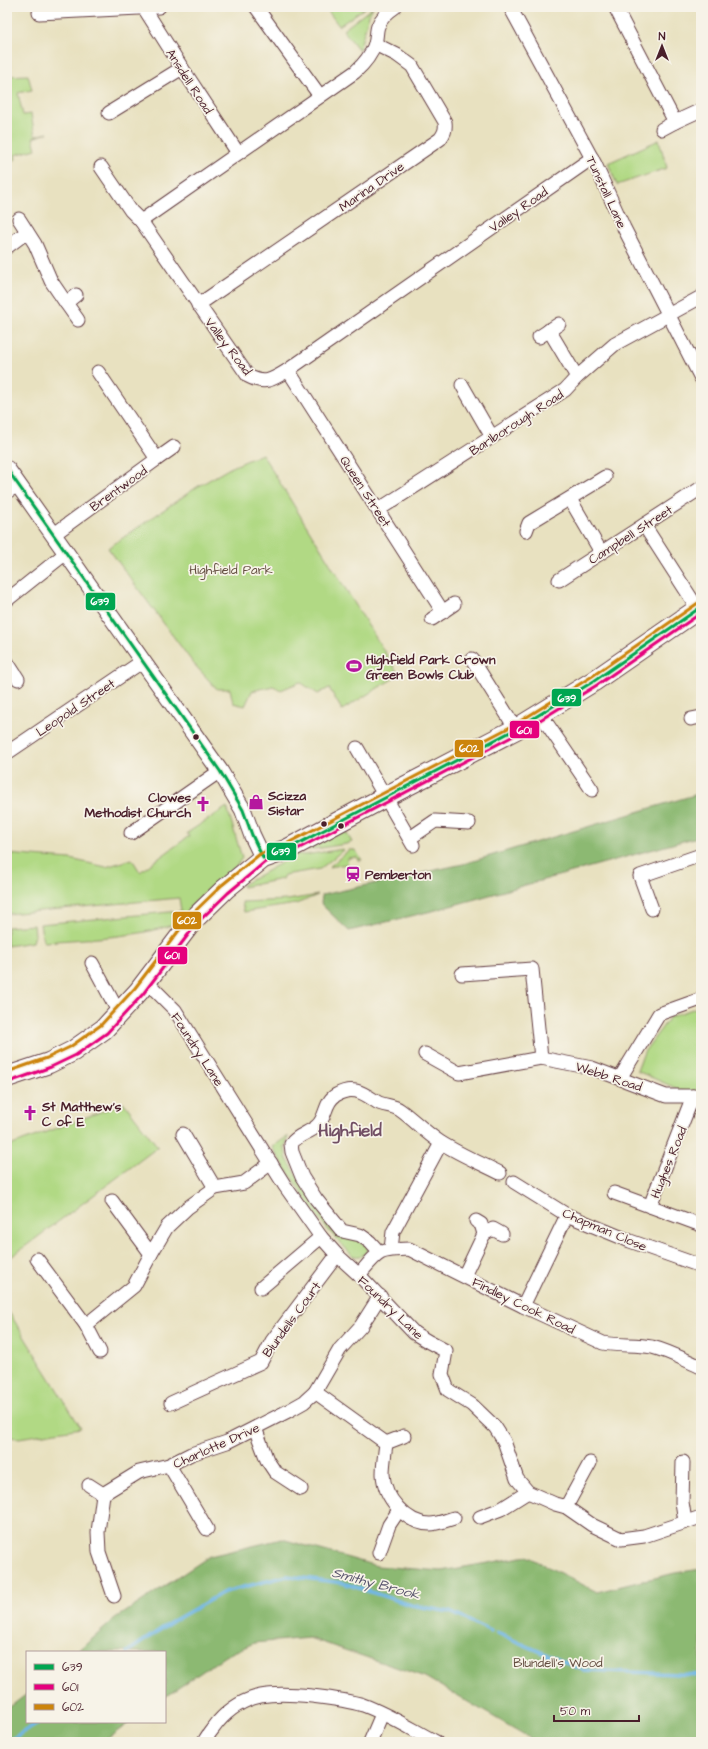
<svg xmlns="http://www.w3.org/2000/svg" width="708" height="1749" viewBox="0 0 708 1749" font-family="'Architects Daughter',sans-serif">
<rect width="100%" height="100%" fill="#f7f3e8"/>
<filter id="ink" filterUnits="userSpaceOnUse"><feTurbulence type="fractalNoise" baseFrequency=".025" numOctaves="2"/><feDisplacementMap in="SourceGraphic" scale="8" xChannelSelector="R" yChannelSelector="G"/><feConvolveMatrix kernelMatrix="1 2 1 2 8 2 1 2 1" color-interpolation-filters="sRGB"/></filter>
<filter id="wash" filterUnits="userSpaceOnUse"><feTurbulence type="fractalNoise" baseFrequency=".012" numOctaves="4" result="noise"/><feDisplacementMap in="SourceGraphic" scale="16" xChannelSelector="R" yChannelSelector="G"/><feGaussianBlur stdDeviation="0.9" result="paint"/><feColorMatrix in="noise" values="0 0 0 0 0 0 0 0 0 0 0 0 0 0 0 0 0 1.4 0 .05"/><feComposite in="paint" operator="in"/></filter>
<g filter="url(#wash)">
<rect width="100%" height="100%" fill="#e8e1c0"/>
<g fill="#b1d984" stroke="#7e7c58">
<path d="M325 7H366L339 26Z"/>
<path d="M373 7 369 15 359 50 343 30Z"/>
<path d="M28 75 32 90 18 93 23 115 31 114 35 136 48 133 33 138 36 149 15 155 16 159 7 163V76Z"/>
<path d="M659 140 667 168 617 185 608 163Z"/>
<path d="M262 454 399 675 342 710 329 688 318 694 300 682 281 690 273 686 252 691 245 706 233 703 230 689H217L193 663 108 548 197 487 230 468Z"/>
<path d="M227 807 242 858C234 870 224 877 212 886 202 894 185 911 178 923 137 938 89 938 45 942L43 941 40 924 181 911 179 898 7 914V854L70 859 106 867 132 859 140 872 189 836 187 833Z"/>
<path d="M344 829 352 842 346 844 309 850 307 849Z"/>
<path d="M343 849V850L320 869 284 875 282 879 243 887 242 885 297 854 304 855Z"/>
<path d="M349 850H355L362 860H359L357 857 348 858 347 864 329 867Z"/>
<path d="M318 895 296 904 244 912 242 902 288 900Z"/>
<path d="M34 925 35 935 33 942 7 946V927Z"/>
<path d="M701 1006V1089L687 1093 637 1071 644 1052 670 1017Z"/>
<path d="M124 1103 158 1147 7 1260V1147Z"/>
<path d="M288 1136 285 1148 287 1159 331 1229 341 1236 357 1239 367 1246 368 1250C363 1256 360 1257 353 1256L328 1230 313 1211 272 1147Z"/>
<path d="M7 1309 81 1428 19 1438 7 1437Z"/>
</g>
<g fill="#8cb972" stroke="#6b6c4e">
<path d="M701 793V836L436 910 349 931 321 904 322 895 463 864Z"/>
<path d="M282 1539 377 1566 442 1571 527 1556 597 1592 675 1573 701 1569V1742H537L425 1677 309 1638 254 1643 225 1656 165 1697V1652H77L115 1619 210 1556Z"/>
<path d="M27 1694V1722H130L103 1742H7V1709Z"/>
</g>
<g fill="none" stroke-linecap="round" stroke-linejoin="round">
<g stroke="#71b7e7" stroke-width="3.5">
<path d="M497 1633 583 1670 701 1675"/>
<path d="M127 1652 173 1621 224 1592 287 1576 343 1583 411 1605 450 1612 491 1631"/>
<path d="M7 1742 39 1722"/>
</g>
</g>
</g>
<g filter="url(#ink)">
<g fill="none" stroke-linecap="round" stroke-linejoin="round">
<defs>
<g id="minor">
<path d="M256 7 320 96"/>
<path d="M510 7 595 164 624 228 701 378"/>
<path d="M615 7 675 122 701 110"/>
<path d="M144 8 182 68 238 153"/>
<path d="M39 13 159 7"/>
<path d="M109 113 182 68"/>
<path d="M662 129 675 122"/>
<path d="M101 167 131 211 141 221 248 376C265 385 272 380 288 370L592 158"/>
<path d="M19 219 35 244 51 281 66 303"/>
<path d="M141 221 355 72C364 64 371 56 375 44 377 38 376 31 378 26 381 18 389 11 395 7"/>
<path d="M7 247 27 232"/>
<path d="M76 295 66 303 78 320"/>
<path d="M198 305 440 139C444 134 446 130 445 122L412 66 397 55 375 44"/>
<path d="M549 330 577 377"/>
<path d="M539 337 559 324"/>
<path d="M288 370 443 612"/>
<path d="M462 385 492 437"/>
<path d="M157 459 174 447"/>
<path d="M7 492 18 485"/>
<path d="M570 499 601 552"/>
<path d="M378 510 565 390 577 377 615 344 701 297"/>
<path d="M644 525 698 609"/>
<path d="M526 531 529 523 605 477"/>
<path d="M53 535 157 459 98 372"/>
<path d="M559 580 701 488"/>
<path d="M7 600 66 553"/>
<path d="M432 619 454 604"/>
<path d="M472 659 516 729"/>
<path d="M7 662 18 679"/>
<path d="M541 715 592 790"/>
<path d="M691 719 701 717"/>
<path d="M357 748 413 845"/>
<path d="M7 753 143 661"/>
<path d="M131 833 220 771"/>
<path d="M410 838 435 821 469 823"/>
<path d="M652 909 640 876 701 855"/>
<path d="M92 963 119 1013"/>
<path d="M462 974 532 969 541 1058"/>
<path d="M146 981 175 1010 285 1186 321 1237 337 1255 359 1275 414 1333 429 1342 446 1351 442 1374 448 1390 472 1405 495 1427 504 1441 517 1479 528 1492 555 1504 566 1507 592 1525 621 1539 644 1536 701 1517"/>
<path d="M425 1054 459 1073 541 1058 592 1068 666 1096H693L701 1099"/>
<path d="M620 1078 659 1014 701 999"/>
<path d="M183 1134 215 1188 244 1183 271 1163"/>
<path d="M514 1182 567 1215 630 1241 701 1266"/>
<path d="M614 1193 701 1225"/>
<path d="M112 1201 151 1254 167 1227 187 1208 215 1188"/>
<path d="M650 1206 693 1096"/>
<path d="M484 1234 493 1229 502 1234"/>
<path d="M391 1249 393 1232 441 1143"/>
<path d="M379 1252 370 1242 360 1235 342 1231 316 1199 302 1177 292 1152 291 1144C297 1135 309 1133 317 1126 327 1117 324 1102 336 1095 353 1085 363 1093 377 1102 384 1106 393 1105 400 1110 414 1120 426 1133 440 1142 459 1154 480 1163 500 1173"/>
<path d="M37 1259 86 1325 134 1286 151 1254"/>
<path d="M359 1275C379 1251 377 1250 409 1249L523 1306 603 1343C619 1346 636 1344 652 1347 669 1351 685 1360 701 1367"/>
<path d="M464 1276 484 1234 481 1224 476 1221"/>
<path d="M261 1288 321 1237"/>
<path d="M523 1306 567 1215"/>
<path d="M86 1325 100 1352"/>
<path d="M315 1392 386 1443C385 1453 383 1464 383 1474 384 1497 406 1524 430 1524 438 1524 447 1520 454 1518"/>
<path d="M171 1403 261 1362 272 1341 337 1255"/>
<path d="M255 1428 267 1460 275 1472 301 1489"/>
<path d="M386 1443 404 1436"/>
<path d="M683 1462 682 1502 685 1521"/>
<path d="M169 1465 207 1529"/>
<path d="M89 1485 103 1494"/>
<path d="M566 1507 590 1463"/>
<path d="M480 1517 501 1509 528 1492"/>
<path d="M379 1553 389 1525 399 1510"/>
<path d="M114 1596 99 1552 98 1532 103 1494 139 1472 169 1465 191 1454 227 1442 288 1411 304 1402 315 1392 340 1349 361 1326 380 1296"/>
<path d="M204 1742C208 1734 213 1729 218 1722 245 1691 275 1692 312 1696 329 1698 347 1700 363 1705 388 1714 413 1730 436 1742"/>
<path d="M370 1742 382 1714"/>
</g>
<path id="tertiary" d="M7 469 220 771 243 810 252 835 263 858"/>
<path id="primary" d="M7 1077 49 1063 73 1051 104 1029 139 991 193 920 225 889 263 858 286 850 385 797 516 729 594 681 701 607"/>
</defs>
<use href="#minor" stroke="#623c41" stroke-width="15"/>
<use href="#tertiary" stroke="#623c41" stroke-width="18"/>
<use href="#primary" stroke="#623c41" stroke-width="22"/>
<use href="#minor" stroke="#fff" stroke-width="13"/>
<use href="#tertiary" stroke="#fff" stroke-width="16"/>
<use href="#primary" stroke="#fff" stroke-width="20"/>
<defs>
<path id="bus-1" d="M7 469 220 771 243 810 252 835 263 858 286 850 516 729 594 681 701 607"/>
<path id="bus-2" d="M9 1082 51 1067 76 1055 107 1033 143 994 197 923 228 893 265 862 288 854 519 733 597 685 701 613"/>
<path id="bus-3" d="M7 1072 47 1058 70 1047 101 1025 135 988 190 916 222 885 260 854 284 845 514 725 591 677 698 603"/>
</defs>
<use href="#bus-1" stroke="#f7f3e8" stroke-width="6"/>
<use href="#bus-2" stroke="#f7f3e8" stroke-width="6"/>
<use href="#bus-3" stroke="#f7f3e8" stroke-width="6"/>
<use href="#bus-1" stroke="#00a651" stroke-width="3"/>
<use href="#bus-2" stroke="#e5007d" stroke-width="3"/>
<use href="#bus-3" stroke="#cc840b" stroke-width="3"/>
</g>
</g>
<defs>
<symbol id="stadium-bare" viewBox="-9 -9 18 18"><path d="M0-5a6.5 5 0 1 0 0 10a6.5 5 0 1 0 0-10ZM-3.5-1.8h7v3.6h-7Z" fill="#b5179e" stroke="#f7f3e8" stroke-width="2.5" paint-order="stroke"/></symbol>
<symbol id="shop-bare" viewBox="-9 -9 18 18"><path d="M-5-2.5h2.3a2.7 3.5 0 0 1 5.4 0H5L5.5 6h-11ZM-1.5-2.5h3a1.5 2.3 0 0 0-3 0Z" fill="#b5179e" stroke="#f7f3e8" stroke-width="2.5" paint-order="stroke"/></symbol>
<symbol id="church-bare" viewBox="-9 -9 18 18"><path d="M-1.2-6h2.4v3.5h3.3v2.4h-3.3V6h-2.4V-.1h-3.3v-2.4h3.3Z" fill="#b5179e" stroke="#f7f3e8" stroke-width="2.5" paint-order="stroke"/></symbol>
<symbol id="station-bare" viewBox="-9 -9 18 18"><path d="M-3-6H3Q5-6 5-4V2Q5 4 3 4L4.5 6H3L1.5 4h-3L-3 6H-4.5L-3 4Q-5 4-5 2V-4Q-5-6-3-6ZM-3.5-4v3h7v-3ZM-3.5 1v1.5H-2V1ZM2 1v1.5H3.5V1Z" fill="#b5179e" stroke="#f7f3e8" stroke-width="2.5" paint-order="stroke"/></symbol>
</defs>
<g fill-rule="evenodd">
<use href="#stadium-bare" x="343" y="655" width="22" height="22"/>
<use href="#shop-bare" x="245" y="791" width="22" height="22"/>
<use href="#church-bare" x="192" y="793" width="22" height="22"/>
<use href="#station-bare" x="342" y="863" width="22" height="22"/>
<use href="#church-bare" x="19" y="1102" width="22" height="22"/>
</g>
<g fill="#4a1f2b" stroke="#f7f3e8" stroke-width="1.5">
<circle cx="196" cy="737" r="3.5"/>
<circle cx="324" cy="824" r="3.5"/>
<circle cx="341" cy="826" r="3.5"/>
</g>
<g text-anchor="middle" stroke-width="3.5" stroke-linejoin="round" paint-order="stroke">
<g font-size="13" fill="#4a1f2b" stroke="#f7f3e8">
<text transform="translate(190 81) rotate(57)" y="5">Ansdell Road</text>
<text transform="translate(371 186) rotate(-35)" y="5">Marina Drive</text>
<text transform="translate(607 192) rotate(65)" y="5">Tunstall Lane</text>
<text transform="translate(518 209) rotate(-35)" y="5">Valley Road</text>
<text transform="translate(229 346) rotate(53)" y="5">Valley Road</text>
<text transform="translate(516 422) rotate(-33)" y="5">Barlborough Road</text>
<text transform="translate(118 488) rotate(-36)" y="5">Brentwood</text>
<text transform="translate(366 491) rotate(57)" y="5">Queen Street</text>
<text transform="translate(630 534) rotate(-33)" y="5">Campbell Street</text>
<text transform="translate(75 707) rotate(-34)" y="5">Leopold Street</text>
<text transform="translate(198 1049) rotate(57)" y="5">Foundry Lane</text>
<text transform="translate(609 1076) rotate(18)" y="5">Webb Road</text>
<text transform="translate(668 1162) rotate(-68)" y="5">Hughes Road</text>
<text transform="translate(605 1229) rotate(23)" y="5">Chapman Close</text>
<text transform="translate(524 1305) rotate(26)" y="5">Findley Cook Road</text>
<text transform="translate(391 1307) rotate(44)" y="5">Foundry Lane</text>
<text transform="translate(291 1319) rotate(-54)" y="5">Blundells Court</text>
<text transform="translate(216 1445) rotate(-24)" y="5">Charlotte Drive</text>
</g>
<g font-size="13" fill="#644e41" stroke="#f7f3e8">
<text x="231" y="574">Highfield Park</text>
<text x="558" y="1667">Blundell's Wood</text>
</g>
<g font-size="13" font-weight="bold" fill="#4a1f2b" stroke="#f7f3e8" text-anchor="start">
<text x="366" y="664">Highfield Park Crown<tspan x="366" dy="15">Green Bowls Club</tspan></text>
<text x="268" y="800">Scizza<tspan x="268" dy="15">Sistar</tspan></text>
<text x="191" y="802" text-anchor="end">Clowes<tspan x="191" dy="15">Methodist Church</tspan></text>
<text x="365" y="879">Pemberton</text>
<text x="42" y="1111">St Matthew's<tspan x="42" dy="15">C of E</tspan></text>
</g>
<g font-size="14" font-style="italic" fill="#58546d" stroke="#f7f3e8">
<text transform="translate(376 1583) rotate(15)" y="5">Smithy Brook</text>
</g>
<g font-size="17" font-weight="bold" fill="#724f65" stroke="#f7f3e8">
<text x="350" y="1136">Highfield</text>
</g>
</g>
<g stroke="#f7f3e8" stroke-width="1.5">
<rect x="85" y="592" width="31" height="19" rx="4" fill="#00a651"/>
<rect x="551" y="688" width="31" height="19" rx="4" fill="#00a651"/>
<rect x="509" y="720" width="31" height="19" rx="4" fill="#e5007d"/>
<rect x="454" y="739" width="30" height="19" rx="4" fill="#cc840b"/>
<rect x="266" y="842" width="31" height="19" rx="4" fill="#00a651"/>
<rect x="172" y="911" width="30" height="19" rx="4" fill="#cc840b"/>
<rect x="157" y="946" width="31" height="19" rx="4" fill="#e5007d"/>
</g>
<g font-size="11" text-anchor="middle" font-weight="bold" fill="#fff">
<text x="100" y="605">639</text>
<text x="567" y="702">639</text>
<text x="524" y="734">601</text>
<text x="469" y="752">602</text>
<text x="281" y="855">639</text>
<text x="187" y="924">602</text>
<text x="172" y="959">601</text>
</g>
<rect width="708" height="1749" fill="none" stroke="#f7f3e8" stroke-width="24"/>
<rect x="26" y="1651" width="140" height="72" fill="#f7f3e8" stroke="#b29e9c"/>
<rect x="34" y="1664" width="20" height="6" fill="#00a651" stroke="#b29e9c"/>
<text x="62" y="1671" font-size="12" fill="#4a1f2b">639</text>
<rect x="34" y="1684" width="20" height="6" fill="#e5007d" stroke="#b29e9c"/>
<text x="62" y="1691" font-size="12" fill="#4a1f2b">601</text>
<rect x="34" y="1704" width="20" height="6" fill="#cc840b" stroke="#b29e9c"/>
<text x="62" y="1711" font-size="12" fill="#4a1f2b">602</text>
<g transform="translate(662 46)" stroke="#f7f3e8" stroke-width="3" paint-order="stroke">
<path d="M0-3L7 15L0 10L-7 15Z" fill="#4a1f2b"/>
<text y="-6" font-size="11" font-weight="bold" text-anchor="middle" fill="#4a1f2b">N</text>
</g>
<path d="M554 1715v6h85v-6" fill="none" stroke="#4a1f2b" stroke-width="2"/>
<text x="560" y="1715" font-size="12" fill="#4a1f2b" stroke="#f7f3e8" stroke-width="3" paint-order="stroke">50 m</text>
</svg>
